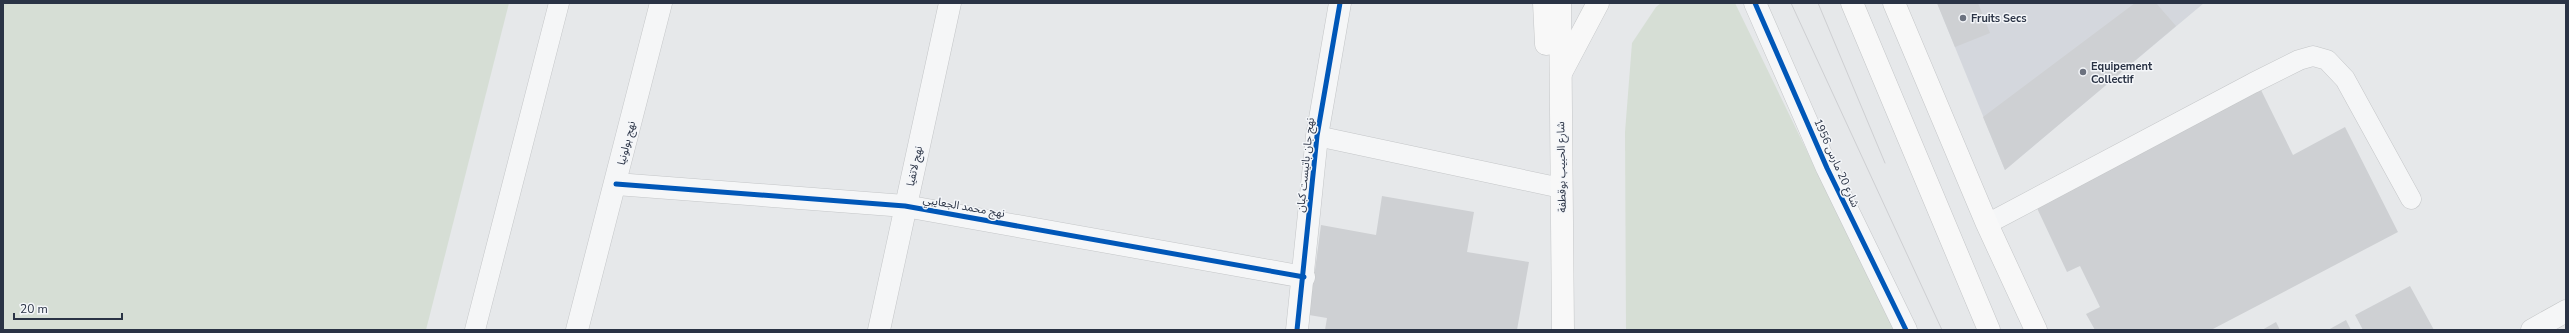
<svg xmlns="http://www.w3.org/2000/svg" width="2569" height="333" viewBox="0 0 2569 333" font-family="'Nunito Sans','Noto Sans Arabic',sans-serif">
<rect width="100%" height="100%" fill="#e6e8ea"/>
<path fill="#d4d7dd" d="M1937 3H2204L2005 170Z"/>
<g fill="#d6ded5">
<path d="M3 3H509L426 330H3Z"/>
<path d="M1661 3H1735L1894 330H1626L1625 132 1632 43 1656 7Z"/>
</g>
<g fill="#ced0d3">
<path d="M1937 3H1978L1990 33 1955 47Z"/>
<path d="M2135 3H2156L2176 26 2005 170 1983 117Z"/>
<path d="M2261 90 2293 155 2345 127 2398 232 2211 330H2095L2086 314 2100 307 2080 266 2067 272 2036 206Z"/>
<path d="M1382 196 1474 212 1467 252 1529 262 1517 330H1325L1327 318 1309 315 1321 225 1376 235Z"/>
<path d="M2410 286 2434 330H2363L2355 315Z"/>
<path d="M2346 320 2351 330H2328Z"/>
<path d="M2276 322 2280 330H2262Z"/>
</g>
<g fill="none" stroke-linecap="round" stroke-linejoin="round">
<defs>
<g id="service">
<path d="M1317 136 1561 188"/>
<path d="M1987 224 2253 83 2299 60 2313 56 2327 60 2345 79 2411 199"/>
<path d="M475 330 559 3"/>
</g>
<g id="minor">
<path d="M1755 3 1827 168 1906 330"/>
<path d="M616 184 905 206 1304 277"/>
<path d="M577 330 661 3"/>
<path d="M879 330 950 3"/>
<path d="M1297 330 1317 136 1340 3"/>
<path d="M2532 330 2566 311"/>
</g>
<g id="secondary">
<path d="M1544 3 1546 44"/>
<path d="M1560 3 1563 330"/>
<path d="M1852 3 1989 330"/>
<path d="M1894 3 1987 224 2036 330"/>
<path d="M1561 73 1598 3"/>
</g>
</defs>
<use href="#service" stroke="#c4c6c8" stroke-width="21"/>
<use href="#minor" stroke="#c4c6c8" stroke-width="23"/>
<use href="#secondary" stroke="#c4c6c8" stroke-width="23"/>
<use href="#service" stroke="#f5f6f7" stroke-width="20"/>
<use href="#minor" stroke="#f5f6f7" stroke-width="22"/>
<use href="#secondary" stroke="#f8f8f8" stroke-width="22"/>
<g stroke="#cecfd2" stroke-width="1">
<path d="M1791 3 1942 330"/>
<path d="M1818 3 1885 163"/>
</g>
<defs>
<g id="cycleway">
<path d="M1755 3 1827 168 1906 330"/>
<path d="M616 184 905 206 1304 277"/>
<path d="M1297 330 1317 136 1340 3"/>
</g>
</defs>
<use href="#cycleway" stroke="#f4f6f9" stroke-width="8"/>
<use href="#cycleway" stroke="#0057b8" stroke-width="5"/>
</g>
<g fill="#6c727f" stroke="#f4f6f9" stroke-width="1.5">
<circle cx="1963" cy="18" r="4"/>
<circle cx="2083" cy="72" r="4"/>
</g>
<g text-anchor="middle" stroke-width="3" stroke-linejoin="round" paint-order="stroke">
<g font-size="11" font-weight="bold" fill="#2a3345" stroke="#f4f6f9" text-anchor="start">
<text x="1971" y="22">Fruits Secs</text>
<text x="2091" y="70">Equipement<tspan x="2091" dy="13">Collectif</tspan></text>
</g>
<g font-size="11" fill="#2a3345" stroke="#f4f6f9">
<text transform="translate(626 143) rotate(-76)" y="4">نهج بولونيا</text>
<text transform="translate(1837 163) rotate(66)" y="4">شارع 20 مارس 1956</text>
<text transform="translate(1305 165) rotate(-84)" y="4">نهج جان باتيست كبان</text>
<text transform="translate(914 166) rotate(-78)" y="4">نهج لاتفيا</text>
<text transform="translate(1561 167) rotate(-91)" y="4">شارع الحبيب بوقطفة</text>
<text transform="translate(964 206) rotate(10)" y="4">نهج محمد الجعايبي</text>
</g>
</g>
<rect width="2569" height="333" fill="none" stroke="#2a3345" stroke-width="8"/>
<path d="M14 313v6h108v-6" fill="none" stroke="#2a3345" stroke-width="2"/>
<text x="20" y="313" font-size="12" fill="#2a3345" stroke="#f4f6f9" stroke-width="3" paint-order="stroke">20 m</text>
</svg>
